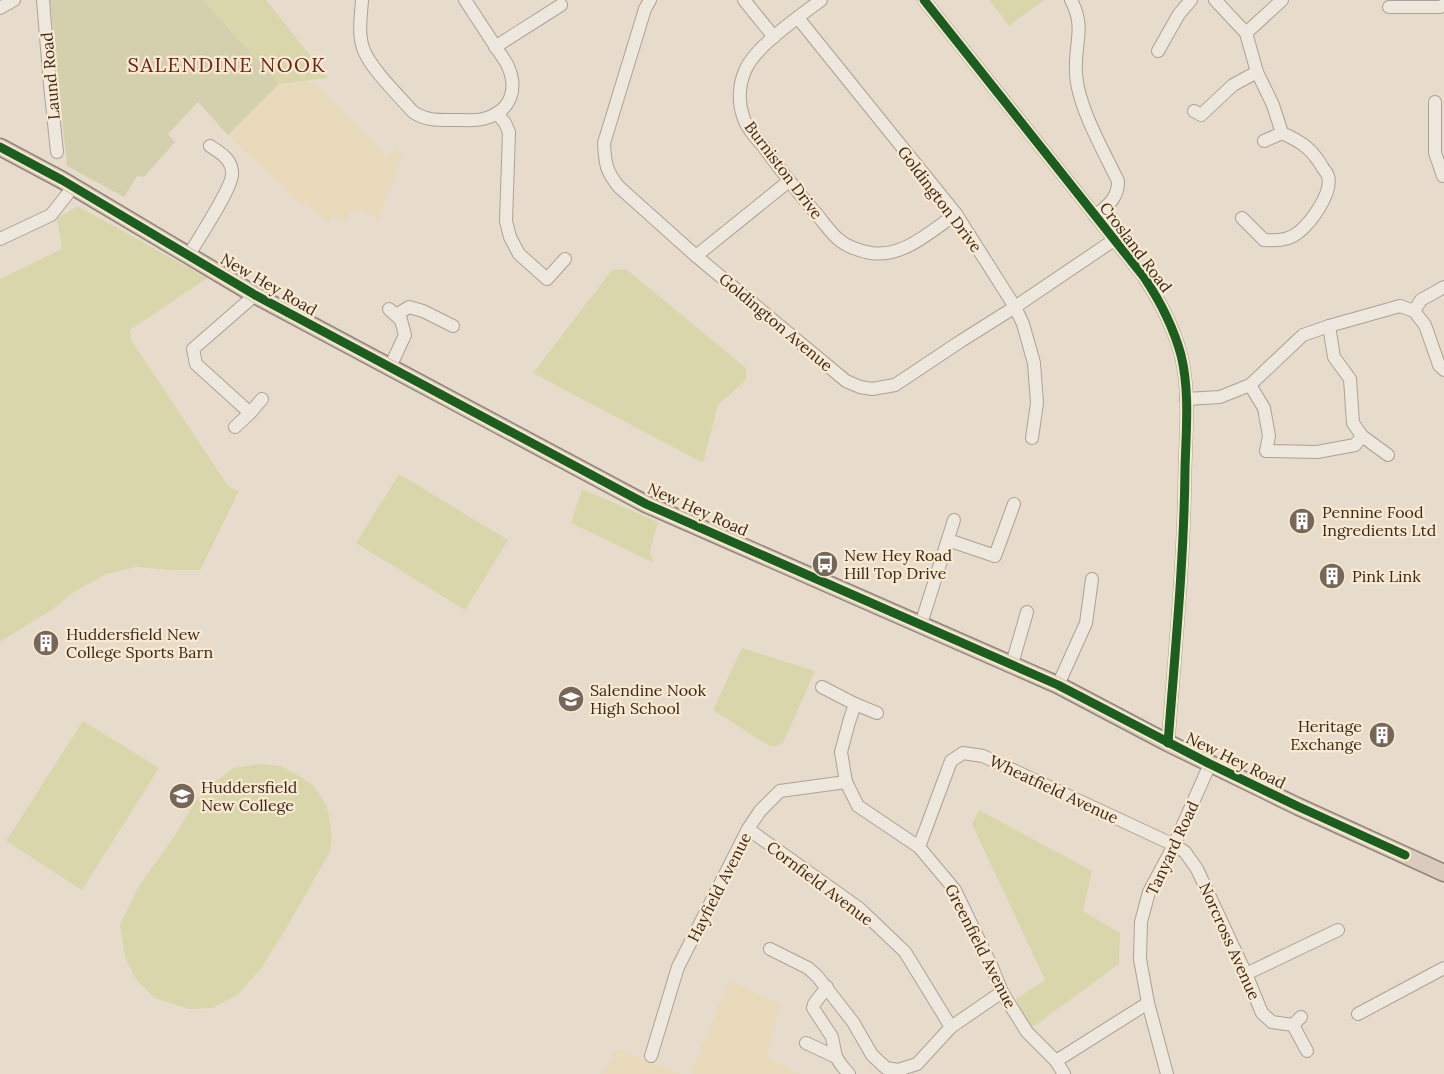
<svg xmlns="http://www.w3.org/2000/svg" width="1444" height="1074" viewBox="0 0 1444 1074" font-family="Lora,serif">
<rect width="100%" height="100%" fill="#e7dccb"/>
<g fill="#e8daba">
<path d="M311 80 384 153V158L388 159 395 148 402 153 379 219 355 208 342 222 333 217 329 223 306 203 302 205 228 135 279 84Z"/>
<path d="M729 980 780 1004 767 1057 799 1074H691Z"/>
<path d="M616 1049 681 1074H602Z"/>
</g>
<g fill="#dad6ac">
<path d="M203 0H266L328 78 279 84Z"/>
<path d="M989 0H1044L1009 26Z"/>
<path d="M78 206 207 278 130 330 131 340 228 486 239 491 200 570H170L136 567 106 574 74 592 54 608 0 642V279L62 249 57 218Z"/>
<path d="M626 269 746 368V380L718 405 703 463 533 373 612 270Z"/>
<path d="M399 474 508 540 465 610 356 543Z"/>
<path d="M582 489 658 522 650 551 654 563 571 523Z"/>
<path d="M742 648 815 671 783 743 773 747 766 744 713 710Z"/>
<path d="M83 721 159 768 82 890 6 841Z"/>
<path d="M259 764 281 766 296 774 314 786 327 806 332 835 330 852 291 920 261 969 238 994 213 1008 189 1009 155 998 137 981 125 958 120 925 137 889 173 838 196 801 215 782 233 768Z"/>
<path d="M979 810 1092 871 1083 911 1120 933 1119 964 1029 1030 1016 999 1045 980 972 824Z"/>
</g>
<path fill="#d4cfac" d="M50 0H203L279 84 228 135 198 102 168 134 175 142 144 177 137 176 124 197 67 166Z"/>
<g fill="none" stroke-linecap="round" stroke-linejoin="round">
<defs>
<g id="minor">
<path d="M43 0 50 85 57 152"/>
<path d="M362 0C361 16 358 33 363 48 369 67 399 96 413 112 426 121 440 120 454 120 463 120 474 121 483 119 511 112 519 89 507 64L465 0"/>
<path d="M650 0 645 9 604 143C605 164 606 171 619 187L696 256 846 381 860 387 872 389 895 385 961 341 1015 307 1114 240"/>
<path d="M744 0 774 37"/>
<path d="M821 0C800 16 754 47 745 71 739 84 738 102 743 116 746 127 755 137 763 146 779 168 796 190 814 211 822 220 829 231 838 239 846 246 860 251 871 253 903 258 931 231 956 214"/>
<path d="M924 0 1144 277C1160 301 1173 326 1181 355 1190 392 1186 431 1185 469 1184 561 1175 652 1168 743"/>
<path d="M1071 0C1086 28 1074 44 1076 73 1077 105 1104 152 1118 181 1118 199 1108 205 1095 216"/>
<path d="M1215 0 1246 33 1257 72 1273 105 1282 133C1302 142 1312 149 1323 168 1325 171 1327 173 1328 176 1333 193 1311 222 1299 232 1290 240 1276 241 1264 240L1242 218"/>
<path d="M1389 7H1440L1444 5"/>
<path d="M0 8 14 0"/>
<path d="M798 18 956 214 1015 307 1023 324 1034 363 1037 403 1032 438"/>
<path d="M1246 33 1282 0"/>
<path d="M495 47 561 5"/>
<path d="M1158 51 1179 14 1191 0"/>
<path d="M1435 102V153L1443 176H1444"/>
<path d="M1194 111 1201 115 1233 85 1257 72"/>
<path d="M497 113 505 123 509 132 506 221 510 237 519 254 547 279 565 259"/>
<path d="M1264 141 1282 133"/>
<path d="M0 239 51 215 73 187"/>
<path d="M189 255C198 239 231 190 232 175 233 160 221 153 210 146"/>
<path d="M696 256 789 181"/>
<path d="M389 309 401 320 405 335 390 367"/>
<path d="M1414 311 1421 300 1444 287"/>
<path d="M396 315 409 307 423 311 453 326"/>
<path d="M1329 326 1334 357 1350 379 1353 423 1362 436 1388 455"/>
<path d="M1250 385 1264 408 1269 436 1266 451 1317 452 1355 445 1362 436"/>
<path d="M1186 399 1220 397 1250 385 1303 335 1329 326 1400 306 1414 311 1425 325 1439 365 1444 370"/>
<path d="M250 413 196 364 193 349 255 295"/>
<path d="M235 427 250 413 262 399"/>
<path d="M948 540 995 556 1014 504"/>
<path d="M921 624 954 520"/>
<path d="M1012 664 1027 612"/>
<path d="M1058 685 1086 623 1092 579"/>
<path d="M822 687 855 704 877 713"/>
<path d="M855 704 849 722 841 752 846 782 858 806 919 847 955 890 992 967 1002 992 1027 1032 1056 1061 1064 1074"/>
<path d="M748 829 860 909 905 952 951 1027"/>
<path d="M919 847 951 761 963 753 983 756 1174 845 1185 852 1197 869 1246 974 1262 1013 1272 1022 1293 1025 1301 1017"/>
<path d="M770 949 808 968 817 976 853 1022 872 1055 886 1068 898 1070 917 1064 951 1027 1002 992"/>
<path d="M1246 974 1338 930"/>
<path d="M827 987 814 1004 813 1008 832 1037 836 1057"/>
<path d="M1358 1014 1444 968"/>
<path d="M1293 1025 1307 1051"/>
<path d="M806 1043 836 1057 842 1066 849 1074"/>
<path d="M651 1056 678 967 748 829 760 811 780 791 846 782"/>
<path d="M1056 1061 1148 1003"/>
<path d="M1167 1074 1148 1003 1140 959 1141 922 1149 892 1174 845 1210 764"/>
</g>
<path id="highway" d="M0 147 62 180 255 295 646 504 1058 685 1168 743 1297 806 1444 873"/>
</defs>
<use href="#minor" stroke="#aca195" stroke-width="14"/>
<use href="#highway" stroke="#91867b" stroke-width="19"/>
<use href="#minor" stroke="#eee7de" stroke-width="12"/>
<use href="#highway" stroke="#dacbbc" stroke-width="16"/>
<defs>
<g id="cycleway">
<path d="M924 0 1144 277C1160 301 1173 326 1181 355 1190 392 1186 431 1185 469 1184 561 1175 652 1168 743"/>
<path d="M0 147 62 180 255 295 646 504 1058 685 1210 764 1297 806 1405 855"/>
</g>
</defs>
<use href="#cycleway" stroke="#f9e9d0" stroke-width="13"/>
<use href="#cycleway" stroke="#1b5e20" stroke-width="9"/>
</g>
<defs>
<symbol id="building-disc" viewBox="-11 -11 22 22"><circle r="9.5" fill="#776759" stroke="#f9e9d0"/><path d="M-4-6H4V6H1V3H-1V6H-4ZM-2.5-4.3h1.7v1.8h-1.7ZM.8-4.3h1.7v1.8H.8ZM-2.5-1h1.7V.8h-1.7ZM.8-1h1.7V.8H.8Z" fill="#fff"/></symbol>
<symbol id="bus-disc" viewBox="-11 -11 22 22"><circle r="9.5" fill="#776759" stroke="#f9e9d0"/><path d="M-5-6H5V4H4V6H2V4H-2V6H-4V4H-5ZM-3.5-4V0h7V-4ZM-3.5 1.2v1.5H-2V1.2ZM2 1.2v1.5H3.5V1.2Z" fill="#fff"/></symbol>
<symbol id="school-disc" viewBox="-11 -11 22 22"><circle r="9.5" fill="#776759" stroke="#f9e9d0"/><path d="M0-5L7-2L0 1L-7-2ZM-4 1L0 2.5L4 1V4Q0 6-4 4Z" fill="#fff"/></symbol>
<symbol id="university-disc" viewBox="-11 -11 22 22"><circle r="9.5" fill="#776759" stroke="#f9e9d0"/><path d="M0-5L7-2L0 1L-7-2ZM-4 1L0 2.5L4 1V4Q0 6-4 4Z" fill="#fff"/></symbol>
</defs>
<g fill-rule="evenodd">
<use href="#building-disc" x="1287" y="506" width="30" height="30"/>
<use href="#bus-disc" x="810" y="549" width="30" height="30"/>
<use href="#building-disc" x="1317" y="561" width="30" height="30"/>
<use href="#building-disc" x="31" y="628" width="30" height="30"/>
<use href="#school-disc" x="556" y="684" width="30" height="30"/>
<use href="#building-disc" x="1367" y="720" width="30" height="30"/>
<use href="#university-disc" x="167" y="781" width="30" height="30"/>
</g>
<g text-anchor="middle" stroke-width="4.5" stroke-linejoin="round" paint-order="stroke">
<g font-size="16" fill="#3b281c" stroke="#f9e9d0">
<text transform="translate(50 76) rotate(-95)" y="6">Laund Road</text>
<text transform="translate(784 170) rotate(53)" y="6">Burniston Drive</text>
<text transform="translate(940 199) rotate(53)" y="6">Goldington Drive</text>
<text transform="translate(1136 247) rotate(53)" y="6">Crosland Road</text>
<text transform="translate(269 284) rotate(30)" y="6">New Hey Road</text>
<text transform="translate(776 322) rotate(40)" y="6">Goldington Avenue</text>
<text transform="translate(698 509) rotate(24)" y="6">New Hey Road</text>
<text transform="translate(1236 760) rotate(26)" y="6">New Hey Road</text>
<text transform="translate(1054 789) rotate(25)" y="6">Wheatfield Avenue</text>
<text transform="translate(1172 848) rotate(-65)" y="6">Tanyard Road</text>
<text transform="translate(820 883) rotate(37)" y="6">Cornfield Avenue</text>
<text transform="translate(719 887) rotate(-63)" y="6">Hayfield Avenue</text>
<text transform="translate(1230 941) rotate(66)" y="6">Norcross Avenue</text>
<text transform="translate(981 946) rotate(63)" y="6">Greenfield Avenue</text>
</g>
<g font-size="16" fill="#3b281c" stroke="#f9e9d0" text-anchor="start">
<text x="1322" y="518">Pennine Food<tspan x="1322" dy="18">Ingredients Ltd</tspan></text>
<text x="844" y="561">New Hey Road<tspan x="844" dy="18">Hill Top Drive</tspan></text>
<text x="1352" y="582">Pink Link</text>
<text x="66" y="640">Huddersfield New<tspan x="66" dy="18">College Sports Barn</tspan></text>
<text x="590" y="696">Salendine Nook<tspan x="590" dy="18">High School</tspan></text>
<text x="1362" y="732" text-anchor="end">Heritage<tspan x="1362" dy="18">Exchange</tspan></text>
<text x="201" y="793">Huddersfield<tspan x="201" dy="18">New College</tspan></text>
</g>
<g font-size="20" letter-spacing="1.5" fill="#6c2017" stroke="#f9e9d0">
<text x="227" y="72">SALENDINE NOOK</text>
</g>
</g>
</svg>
